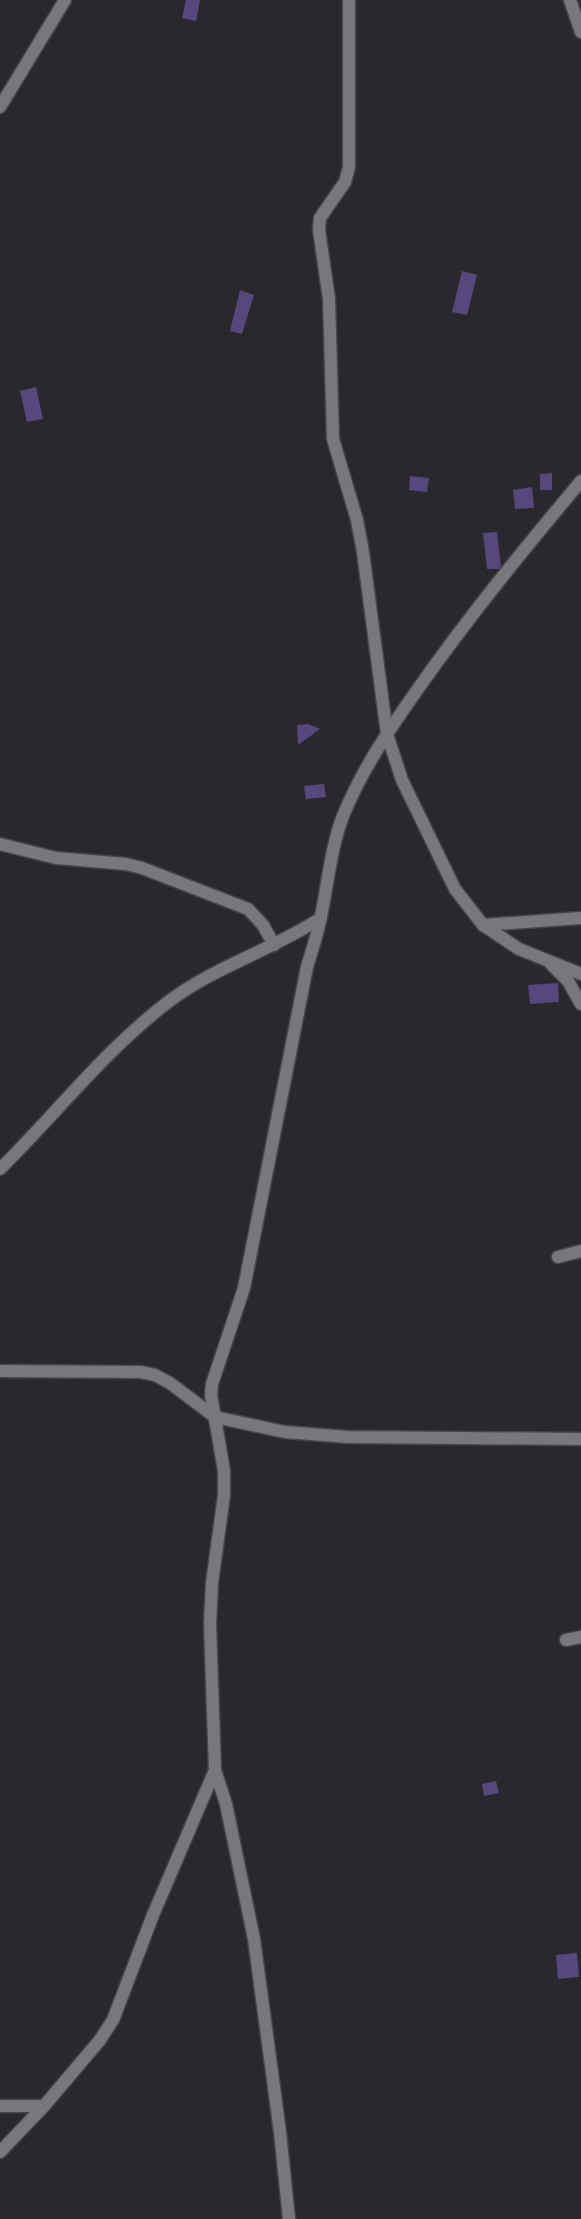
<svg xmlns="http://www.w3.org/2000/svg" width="581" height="2219" viewBox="0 0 581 2219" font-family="'Source Sans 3',sans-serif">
<rect width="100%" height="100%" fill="#29282d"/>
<g fill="#56487c">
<path d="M186 0H200L196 21 182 18Z"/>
<path d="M462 271 477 275 467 315 452 312Z"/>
<path d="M240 290 254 295 242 334 230 331Z"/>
<path d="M36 387 43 419 27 422 20 391Z"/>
<path d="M552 473V490H540V474Z"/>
<path d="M410 476 429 478 427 492 409 490Z"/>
<path d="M532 487 534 508 515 509 513 490Z"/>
<path d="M497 532 501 566 499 569H487L483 533Z"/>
<path d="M308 724 320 729 298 745 297 725Z"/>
<path d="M324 784 326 797 306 799 304 786Z"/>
<path d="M558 983 559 1002 530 1004 528 985Z"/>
<path d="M496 1781 499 1793 484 1796 482 1784Z"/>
<path d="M577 1953 579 1977 558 1979 556 1955Z"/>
</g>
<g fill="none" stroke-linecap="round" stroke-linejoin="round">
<defs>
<g id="minor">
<path d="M349 0V167L345 182 320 218 319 230 329 299 333 439 357 520 363 552 387 734 402 780 455 889 483 925 519 949 581 974"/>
<path d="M570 0 581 32"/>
<path d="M0 107 65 0"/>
<path d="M0 844 56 858 126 864 142 868 248 909 263 925 274 945"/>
<path d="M483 925 581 918"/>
<path d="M551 964 568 981 581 1004"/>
<path d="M0 1169C57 1113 104 1051 168 1002 214 967 272 950 321 918"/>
<path d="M558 1257 581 1251"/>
<path d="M0 1371 140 1372 155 1375 170 1383 215 1417 285 1432 348 1437 581 1439"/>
<path d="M566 1640 581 1637"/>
<path d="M0 2106H44"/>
<path d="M0 2152 44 2106 100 2040 113 2020 153 1915 215 1770"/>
<path d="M289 2219 280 2132 254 1939 226 1804 215 1770 210 1624 212 1583 224 1495V1471L211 1395 212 1384 244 1288 307 967C312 950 318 933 321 916 328 883 331 847 343 816 362 769 391 727 420 686 470 615 525 548 581 481"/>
</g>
</defs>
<use href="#minor" stroke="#454448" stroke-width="15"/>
<use href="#minor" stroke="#78777d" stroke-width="12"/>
</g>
</svg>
